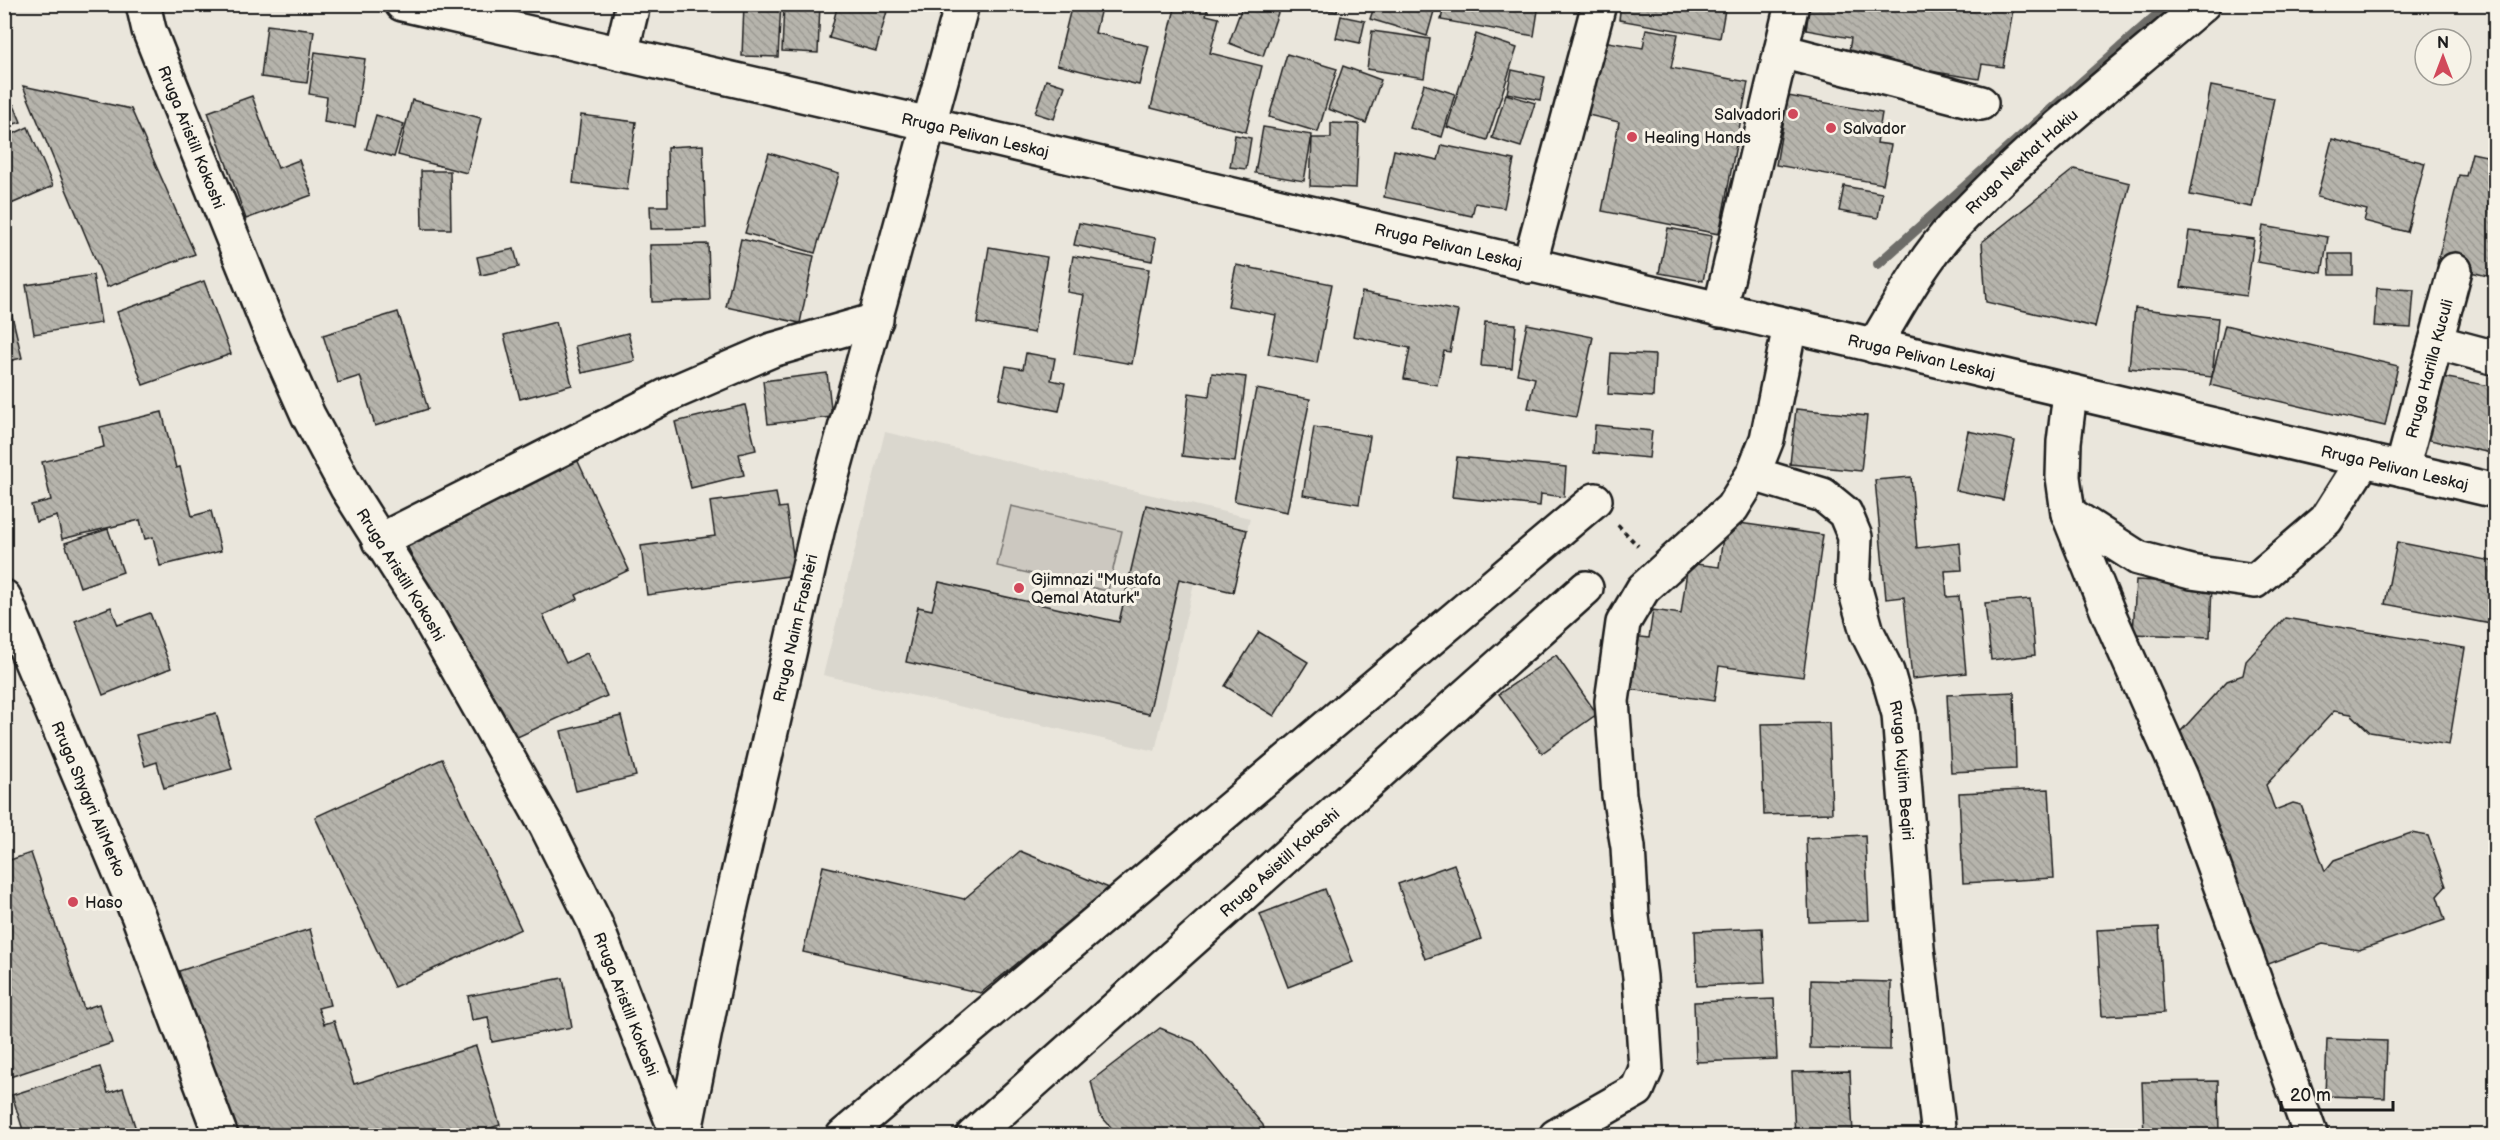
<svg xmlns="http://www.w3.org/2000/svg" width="2500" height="1140" viewBox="0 0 2500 1140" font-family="'Balsamiq Sans',sans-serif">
<defs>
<pattern id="building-back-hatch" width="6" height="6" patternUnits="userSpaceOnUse" patternTransform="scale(1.5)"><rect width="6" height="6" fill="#b6b4ac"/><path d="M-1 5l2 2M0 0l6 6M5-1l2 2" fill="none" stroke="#9c9a93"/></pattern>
</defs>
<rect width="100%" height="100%" fill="#eae6dc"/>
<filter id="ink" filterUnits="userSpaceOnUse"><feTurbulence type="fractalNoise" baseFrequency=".0167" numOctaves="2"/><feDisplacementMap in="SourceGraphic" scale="12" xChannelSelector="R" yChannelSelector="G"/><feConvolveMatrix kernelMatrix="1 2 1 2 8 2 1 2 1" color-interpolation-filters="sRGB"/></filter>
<g filter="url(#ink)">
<path fill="#dad7ce" d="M885 432 1250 518 1233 592 1194 583 1155 751 823 675Z"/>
<path fill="#ccc8c0" stroke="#74726e" stroke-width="1.5" d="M1011 506 1122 531 1108 591 997 566Z"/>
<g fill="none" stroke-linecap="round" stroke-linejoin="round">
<path stroke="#6d6c68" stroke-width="10" d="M1878 264 2169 4"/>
</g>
<g fill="url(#building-back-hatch)" stroke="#1c1c1c" stroke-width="1.5">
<path d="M687 4H721L720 11Z"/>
<path d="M744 4H781L778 57 742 56Z"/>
<path d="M784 4H820L818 53 782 51Z"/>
<path d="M838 4H889L876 51 829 38Z"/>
<path d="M1072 4H1102L1095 33 1149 46 1139 85 1057 65Z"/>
<path d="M1176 4H1209L1206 15 1219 18 1210 53 1262 66 1246 132 1151 108Z"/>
<path d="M1243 4H1281L1263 56 1229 43Z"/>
<path d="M1289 4H1338L1337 12Z"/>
<path d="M1375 4H1436L1427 36 1370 19Z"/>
<path d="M1444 4H1539L1534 36 1441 20Z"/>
<path d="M1621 4H1726L1720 38 1619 20Z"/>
<path d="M1810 4H2014L2003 67 1982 64 1979 79 1848 58 1851 38 1806 30Z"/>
<path d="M1341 16 1365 21 1360 43 1336 38Z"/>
<path d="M267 25 314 31 307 83 261 77Z"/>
<path d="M1646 29 1678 34 1671 68 1748 82 1719 234 1602 211 1619 122 1588 115 1603 41 1643 48Z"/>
<path d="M1372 31 1430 39 1424 78 1367 69Z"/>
<path d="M1476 34 1517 48 1487 140 1447 127Z"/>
<path d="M315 52 365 59 355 127 324 122 327 97 309 94Z"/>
<path d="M1287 54 1337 69 1318 132 1269 117Z"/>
<path d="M1343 66 1381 80 1366 123 1328 109Z"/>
<path d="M1512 70 1545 77 1540 100 1507 93Z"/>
<path d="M1046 80 1065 86 1054 119 1035 113Z"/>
<path d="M1424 84 1455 94 1442 137 1410 128Z"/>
<path d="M23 86 131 109 195 254 107 287Z"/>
<path d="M2211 86 2274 98 2252 207 2190 195Z"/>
<path d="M1506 94 1535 103 1521 147 1492 138Z"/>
<path d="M252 96 278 168 299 160 312 195 246 219 208 112Z"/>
<path d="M1788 96 1882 113 1877 143 1891 145 1883 184 1776 165Z"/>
<path d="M412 100 481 118 467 173 398 155Z"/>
<path d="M14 105 21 122 4 127V108Z"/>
<path d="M376 115 404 124 394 157 366 149Z"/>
<path d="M581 115 636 122 627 190 573 183Z"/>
<path d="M1331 123 1359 124 1356 188 1310 186 1312 138H1331Z"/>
<path d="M28 127 53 186 4 207V138Z"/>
<path d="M1263 127 1312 135 1304 181 1255 173Z"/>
<path d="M1235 135 1251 138 1246 169 1230 167Z"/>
<path d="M2332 139 2425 163 2407 232 2364 221 2367 210 2317 197Z"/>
<path d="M703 145 706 228 651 229 650 206H668L667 147Z"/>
<path d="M1442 145 1514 160 1504 208 1475 203 1472 216 1384 197 1394 150 1438 160Z"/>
<path d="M769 153 839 174 815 253 745 233Z"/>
<path d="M2472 153 2496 158V278L2437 264 2459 175 2466 176Z"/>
<path d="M2074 169 2130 183 2095 327 1986 302 1982 242Z"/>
<path d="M421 171H450L451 229H422Z"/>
<path d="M1844 186 1882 193 1878 218 1839 211Z"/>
<path d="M1079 223 1156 238 1152 261 1074 245Z"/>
<path d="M2263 226 2328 237 2322 273 2257 262Z"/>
<path d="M1668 228 1712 236 1703 281 1659 273Z"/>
<path d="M2189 231 2254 239 2246 296 2181 287Z"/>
<path d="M741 239 814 256 800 323 726 307Z"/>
<path d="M708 244 710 300 652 302 650 245Z"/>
<path d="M989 247 1047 257 1034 333 977 323Z"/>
<path d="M514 249 519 267 481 275 477 257Z"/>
<path d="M2329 254H2353V275H2330Z"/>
<path d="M1073 256 1149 269 1132 364 1074 354 1084 295 1067 292Z"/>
<path d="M1236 265 1332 284 1317 363 1268 354 1276 315 1228 306Z"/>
<path d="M93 275 101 323 34 334 26 285Z"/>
<path d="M204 281 231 354 143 385 117 312Z"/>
<path d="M2377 288 2414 290 2411 328 2374 326Z"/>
<path d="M1362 292 1458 311 1450 352 1444 351 1437 385 1404 379 1410 348 1353 336Z"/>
<path d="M10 307 22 358 4 362V309Z"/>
<path d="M2135 308 2218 318 2212 377 2129 368Z"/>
<path d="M398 312 428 409 375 426 360 376 338 383 323 335Z"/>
<path d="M556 322 572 385 520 399 504 335Z"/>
<path d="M1485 322 1516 324 1512 368 1481 366Z"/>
<path d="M1527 324 1593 337 1576 417 1528 408 1535 378 1517 374Z"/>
<path d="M2225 325 2398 366 2385 426 2210 385Z"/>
<path d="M628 333 635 361 582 373 575 346Z"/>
<path d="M1026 353 1055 358 1051 380 1065 383 1059 411 999 399 1006 366 1023 369Z"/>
<path d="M1611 353 1655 355 1653 397 1608 394Z"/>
<path d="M827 373 832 417 768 424 763 381Z"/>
<path d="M1212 373 1246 377 1235 462 1182 456 1189 393 1209 396Z"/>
<path d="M2437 376 2496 387V454L2425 439Z"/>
<path d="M1256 389 1310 399 1287 512 1234 501Z"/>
<path d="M745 405 756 450 739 454 744 475 691 488 675 422Z"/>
<path d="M1796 409 1867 416 1861 471 1790 464Z"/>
<path d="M162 412 176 468 180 467 192 516 211 511 221 551 160 566 153 537 145 539 140 520 62 539 57 516 36 522 31 505 51 500 42 462 104 447 100 427Z"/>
<path d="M1595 425 1652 431 1649 458 1593 453Z"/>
<path d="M1314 427 1370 436 1359 504 1303 495Z"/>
<path d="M1968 431 2015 441 2003 500 1956 490Z"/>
<path d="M574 453 629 570 576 595 578 599 543 615 566 663 587 653 607 696 502 744 405 541Z"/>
<path d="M1457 457 1566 467 1564 497 1541 494 1540 506 1452 497Z"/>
<path d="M1911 477 1917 548 1960 543 1962 570 1945 571 1947 597 1959 596 1966 673 1912 679 1904 597 1886 599 1875 480Z"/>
<path d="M776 493 779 508 786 507 796 575 647 595 641 546 715 536 710 502Z"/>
<path d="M1146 505 1247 530 1233 592 1179 579 1149 714 906 662 918 607 932 610 939 582 1119 622Z"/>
<path d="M1725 521 1823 535 1803 677 1719 666 1714 701 1615 687 1623 635 1649 638 1653 610 1681 614 1688 563 1719 567Z"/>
<path d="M108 529 123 572 80 587 65 543Z"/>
<path d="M2397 542 2496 562V625L2385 604Z"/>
<path d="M2136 580 2212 584 2210 637 2133 634Z"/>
<path d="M2030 599 2035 655 1991 660 1985 603Z"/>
<path d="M111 607 118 625 150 613 171 668 103 695 75 621Z"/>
<path d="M2285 618 2465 648 2449 745 2370 732 2351 714 2334 711 2266 785 2275 810 2293 803 2301 805 2325 871 2334 860 2411 833 2428 836 2446 886 2437 896 2445 920 2359 950 2323 944 2252 970 2171 742 2227 681 2243 675 2246 661Z"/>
<path d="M1259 632 1308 662 1274 716 1225 686Z"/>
<path d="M1556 655 1597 714 1542 753 1499 694Z"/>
<path d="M2014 692 2016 769 1951 772 1947 695Z"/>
<path d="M216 713 232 769 164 788 157 762 145 766 136 735Z"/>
<path d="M621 716 636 776 576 791 561 731Z"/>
<path d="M1829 723 1832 813 1764 815 1761 724Z"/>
<path d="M442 759 521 929 394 987 315 817Z"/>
<path d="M2049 789 2054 878 1963 883 1959 793Z"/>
<path d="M1865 835 1869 920 1809 922 1806 838Z"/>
<path d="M1020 851 1109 888 981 993 803 952 823 866 964 899Z"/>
<path d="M31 853 84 1009 99 1004 112 1043 4 1079V862Z"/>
<path d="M1454 864 1481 939 1425 959 1398 884Z"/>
<path d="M1325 889 1353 962 1288 987 1260 914Z"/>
<path d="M2159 927 2164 1013 2102 1016 2097 930Z"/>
<path d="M1762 928 1765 983 1697 986 1695 931Z"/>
<path d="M310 929 330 1005 318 1008 324 1024 334 1021 354 1084 476 1046 500 1125 466 1136H227L176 972Z"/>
<path d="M563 978 572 1027 492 1042 488 1017 472 1020 468 996Z"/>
<path d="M1811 980 1891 982 1890 1050 1810 1048Z"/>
<path d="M1774 999 1777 1059 1696 1062 1694 1002Z"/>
<path d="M1160 1028 1194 1042 1263 1125 1266 1136H1119L1099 1114 1091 1081Z"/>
<path d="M2327 1039 2387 1041 2385 1098 2325 1096Z"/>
<path d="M100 1067 108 1093 123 1088 138 1136H12V1134L23 1130 12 1095Z"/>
<path d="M1850 1071 1853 1135 1795 1136 1792 1072Z"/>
<path d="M2218 1081 2219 1136H2144L2142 1082Z"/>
</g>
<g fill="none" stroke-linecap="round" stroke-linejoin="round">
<defs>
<g id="minor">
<path id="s1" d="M143 4 149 30 172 88 270 330 308 415 347 488 426 613 547 827 595 923 678 1136"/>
<path d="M1781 51 1792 4"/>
<path d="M621 54 633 4"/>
<path d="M1529 266 1599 4"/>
<path d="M1720 310 1781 51 1981 103"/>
<path d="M2436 342 2496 358"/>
<path id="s2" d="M1874 346C1899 305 1922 260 1955 225 2030 144 2120 76 2203 4"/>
<path d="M2070 393 2064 442 2063 477 2068 513 2109 615 2182 779 2311 1136"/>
<path id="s3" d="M2402 469 2455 270"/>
<path id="s4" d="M1753 474 1823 495 1845 513 1855 537 1853 582 1867 632 1887 672 1899 714 1917 948 1939 1136"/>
<path d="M2068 513 2138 558 2191 572 2255 581 2326 520 2364 460"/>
<path d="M379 541 670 394 772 350 876 320"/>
<path id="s5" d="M4 597 138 915 221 1136"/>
<path id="s6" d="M684 1136 725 931 819 523 962 4"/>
<path d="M843 1136 1595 500"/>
<path id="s7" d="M973 1136 1586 588"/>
<path d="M1556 1136 1637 1090 1646 1069 1640 977 1632 916 1628 847 1619 795 1612 701 1623 623 1643 589 1732 508 1753 474 1767 439 1790 326"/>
</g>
<g id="major">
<path id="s8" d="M402 4 930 124 2496 491"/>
</g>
</defs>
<use href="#minor" stroke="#1c1c1c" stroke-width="38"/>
<use href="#major" stroke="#1c1c1c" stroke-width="38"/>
<path stroke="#1c1c1c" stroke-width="4" stroke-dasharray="4.5 4.5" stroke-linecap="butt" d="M1618 525 1638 546"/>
<use href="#minor" stroke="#f7f3e8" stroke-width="33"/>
<use href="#major" stroke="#f7f3e8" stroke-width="33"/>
</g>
</g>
<g fill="#d1495b" stroke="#f7f3e8" stroke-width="2">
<circle cx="1793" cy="114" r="6"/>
<circle cx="1831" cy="128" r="6"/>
<circle cx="1632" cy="137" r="6"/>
<circle cx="1019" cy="588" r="6"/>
<circle cx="73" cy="902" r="6"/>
</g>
<g text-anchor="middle" stroke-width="6" stroke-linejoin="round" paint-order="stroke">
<g font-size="16" fill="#1c1c1c" stroke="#f7f3e8" text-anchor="start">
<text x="1781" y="120" text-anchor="end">Salvadori</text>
<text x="1843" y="134">Salvador</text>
<text x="1644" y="143">Healing Hands</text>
<text x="1031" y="585">Gjimnazi "Mustafa<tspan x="1031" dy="18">Qemal Ataturk"</tspan></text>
<text x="85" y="908">Haso</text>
</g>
<g font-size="16" fill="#1c1c1c" stroke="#f7f3e8">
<text dy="6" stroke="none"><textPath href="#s8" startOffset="588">Rruga Pelivan Leskaj</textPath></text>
<text dy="6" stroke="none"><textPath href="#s1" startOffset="142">Rruga Aristill Kokoshi</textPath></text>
<text dy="6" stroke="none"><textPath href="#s2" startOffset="238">Rruga Nexhat Hakiu</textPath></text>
<text dy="6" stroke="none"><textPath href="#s8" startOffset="1074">Rruga Pelivan Leskaj</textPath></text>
<text dy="6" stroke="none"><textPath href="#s8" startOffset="1560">Rruga Pelivan Leskaj</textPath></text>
<text dy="6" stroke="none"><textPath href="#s3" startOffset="104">Rruga Harilla Kuculi</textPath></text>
<text dy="6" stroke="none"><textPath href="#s8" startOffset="2046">Rruga Pelivan Leskaj</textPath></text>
<text dy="6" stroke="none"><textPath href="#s1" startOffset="628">Rruga Aristill Kokoshi</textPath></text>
<text dy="6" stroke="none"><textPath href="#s6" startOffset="520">Rruga Naim Frashëri</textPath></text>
<text dy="6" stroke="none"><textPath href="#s4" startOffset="369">Rruga Kujtim Beqiri</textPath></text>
<text dy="6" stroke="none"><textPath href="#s5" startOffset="219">Rruga Shyqyri AliMerko</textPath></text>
<text dy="6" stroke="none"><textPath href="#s7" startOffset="411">Rruga Asistill Kokoshi</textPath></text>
<text dy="6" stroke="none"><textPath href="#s1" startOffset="1114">Rruga Aristill Kokoshi</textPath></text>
</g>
</g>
<rect width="2500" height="1140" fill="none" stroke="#f7f3e8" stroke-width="24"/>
<rect x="12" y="12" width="2476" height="1116" fill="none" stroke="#1c1c1c" stroke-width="2" filter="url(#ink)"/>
<g transform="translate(2443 57)"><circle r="28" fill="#f7f3e8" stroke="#9f9d96" stroke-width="1.5"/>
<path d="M0-4.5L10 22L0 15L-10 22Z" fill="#d1495b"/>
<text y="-9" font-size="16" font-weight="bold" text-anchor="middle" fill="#1c1c1c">N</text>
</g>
<path d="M2281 1101v9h112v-9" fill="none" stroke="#1c1c1c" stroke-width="3"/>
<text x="2290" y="1101" font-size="18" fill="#1c1c1c" stroke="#f7f3e8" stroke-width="4.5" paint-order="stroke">20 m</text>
</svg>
